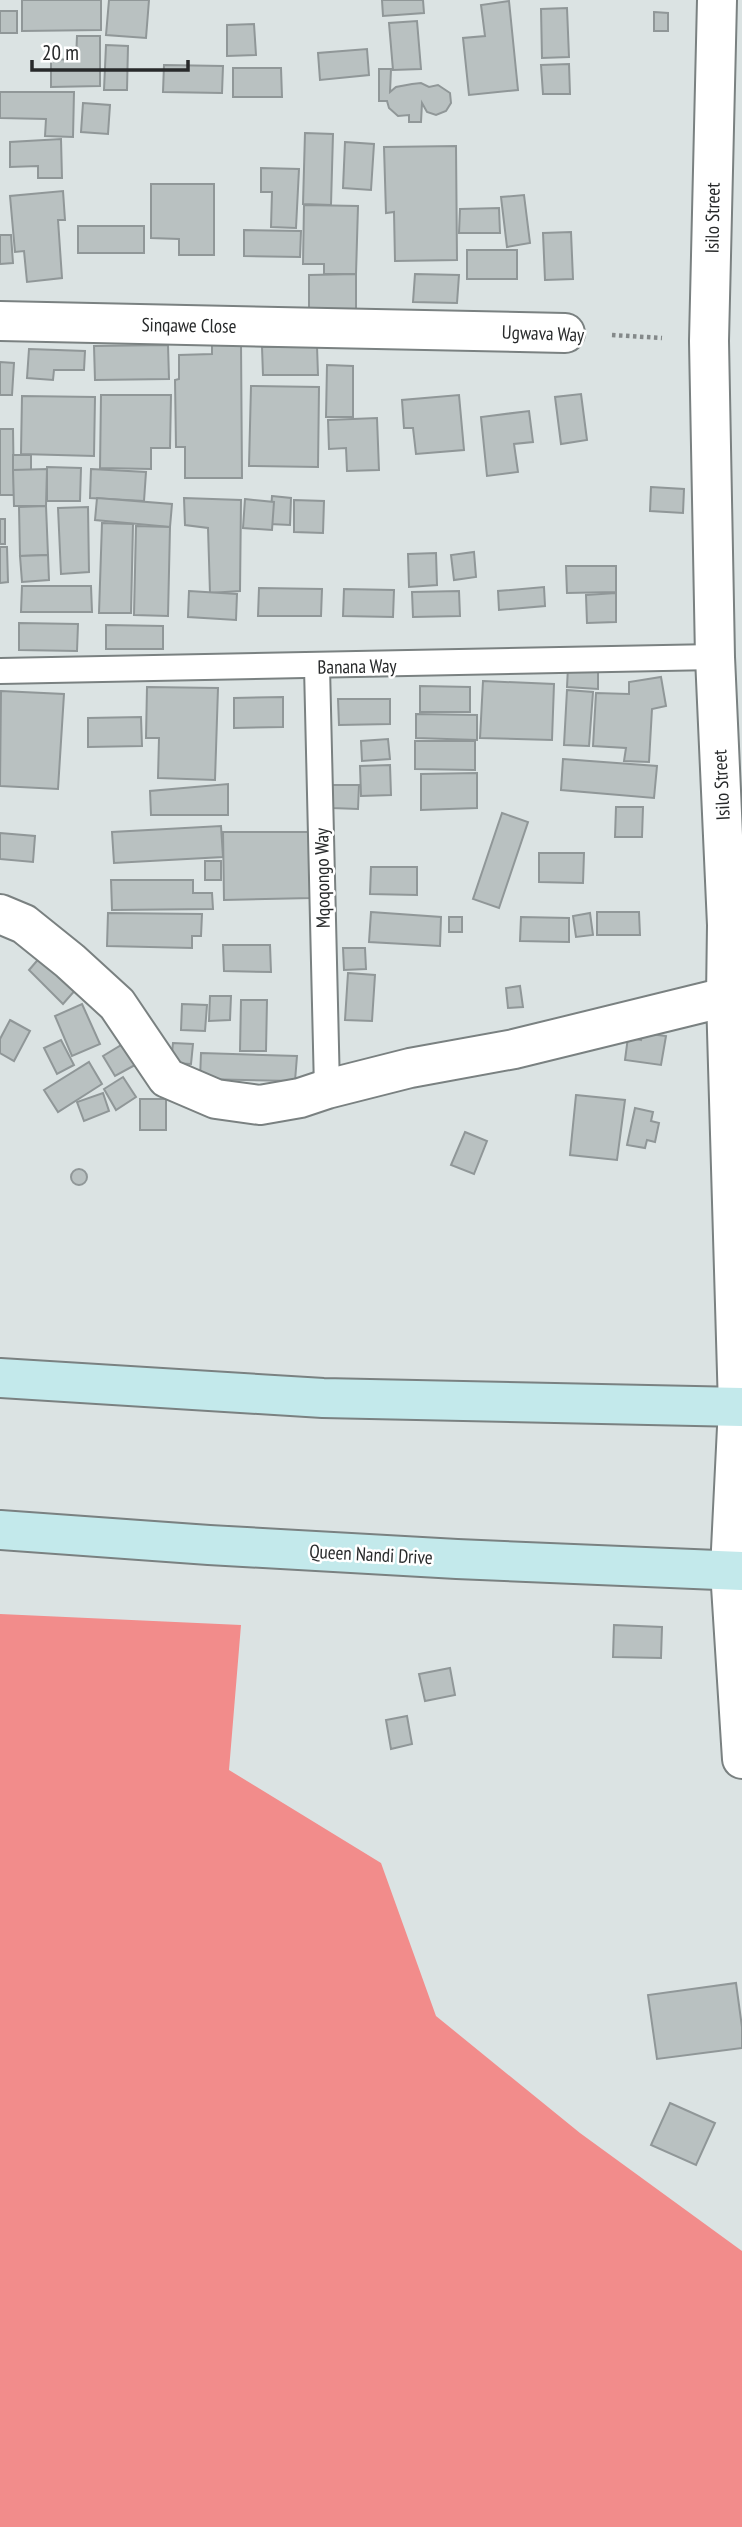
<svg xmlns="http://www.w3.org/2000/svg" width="742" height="2527" viewBox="0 0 742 2527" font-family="'PT Sans Narrow',sans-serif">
<rect width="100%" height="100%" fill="#dbe3e3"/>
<path fill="#f28c8b" d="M0 1614 241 1625 229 1770 381 1863 436 2016 580 2133 742 2251V2527H0Z"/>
<g fill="#b9c1c1" stroke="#909798" stroke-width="2">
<path d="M22 0H101V30L22 31Z"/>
<path d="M109 0H149L146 38 106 35Z"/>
<path d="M382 0H423L424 13 383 16Z"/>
<path d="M509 1 518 90 469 95 463 38 485 36 481 5Z"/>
<path d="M567 8 569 57 542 58 541 9Z"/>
<rect x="0" y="11" width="17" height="22"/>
<path d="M654 12 668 13V31H654Z"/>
<path d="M417 21 421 69 393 70 389 23Z"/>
<path d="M254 24 256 55 227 56V25Z"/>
<path d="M77 36H100V86L51 87V59L76 60Z"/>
<path d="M106 45 128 46 127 90H104Z"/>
<path d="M367 49 369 75 320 80 318 53Z"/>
<path d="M569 64 570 94H543L541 65Z"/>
<path d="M164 65 223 66 222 93 163 92Z"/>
<path d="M233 68H281L282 97H233Z"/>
<path d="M379 69H391L390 92 396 87 412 84 421 83 429 87 438 85 450 93 451 103 446 111 436 115 427 112 422 103 421 122H409V115L398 116 389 108 387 101H379Z"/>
<path d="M0 92H74L73 137 45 136 46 119 0 118Z"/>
<path d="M83 103 110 105 108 134 81 132Z"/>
<path d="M305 133 333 134 331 205 303 204Z"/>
<path d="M61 139 62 178H38V166L10 167V142Z"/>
<path d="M345 142 374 144 371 190 343 188Z"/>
<path d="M456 146 457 260 395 261 394 212 386 213 384 147Z"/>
<path d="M261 168 299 169 296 228 271 227 272 192H261Z"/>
<path d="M151 184H214V255H179V239L151 238Z"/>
<path d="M63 191 65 220H58L62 278 27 282 24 251 15 252 10 196Z"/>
<path d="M524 195 530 243 507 247 501 197Z"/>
<path d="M304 205 358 206 356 274H324V264H303Z"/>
<path d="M499 208 500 233H459L460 209Z"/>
<rect x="78" y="226" width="66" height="27"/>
<path d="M244 230 301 231 300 257 244 256Z"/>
<path d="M571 232 573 279 545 280 543 233Z"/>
<path d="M0 235H11L13 263 0 264Z"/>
<rect x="467" y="250" width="50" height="29"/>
<path d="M356 274V312L309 313V275Z"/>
<path d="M415 274 459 275 457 303 413 302Z"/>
<path d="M212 343H241L242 478H185V447H176L175 380 179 379V355L212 354Z"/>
<path d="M168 345 169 379 95 380 94 346Z"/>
<path d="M317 346 318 375H263L262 347Z"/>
<path d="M29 349 85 351 84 370H54L53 380 27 378Z"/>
<path d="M0 362 14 363 12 395H0Z"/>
<path d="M327 365 353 366V417H326Z"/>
<path d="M251 386 319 387 318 467 249 466Z"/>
<path d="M581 394 587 440 561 444 555 397Z"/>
<path d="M101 395H171L170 448H151V469L100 468Z"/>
<path d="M459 395 464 450 416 454 413 428H404L402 400Z"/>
<path d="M22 396 95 397 94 456 21 454Z"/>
<path d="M529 411 533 442 514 444 518 472 487 476 481 417Z"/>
<path d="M377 418 379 470 347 471 346 448 329 449 328 420Z"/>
<path d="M0 429H13L14 495H0Z"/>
<rect x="13" y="455" width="18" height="15"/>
<path d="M47 467 81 468 80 501H47Z"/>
<path d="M47 469 46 506H14L13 470Z"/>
<path d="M91 469 146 472 144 501 90 498Z"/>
<path d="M651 487 684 489 683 513 650 511Z"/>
<path d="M272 496 291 498 290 525 270 524Z"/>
<path d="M97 498 172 504 170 527 95 520Z"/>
<path d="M184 498 241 500 240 591 210 593 208 528 185 525Z"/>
<path d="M245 499 274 502 272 530 243 528Z"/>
<path d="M294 500 324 501 323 533 294 532Z"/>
<path d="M46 506 48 555 20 556 19 507Z"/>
<path d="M88 507 89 572 61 574 58 508Z"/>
<rect x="0" y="519" width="5" height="25"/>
<path d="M102 523 133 524 131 613H99Z"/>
<path d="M136 526 170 527 168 616 134 615Z"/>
<path d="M0 547H7L8 582 0 583Z"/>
<path d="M474 552 476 577 454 580 451 555Z"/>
<path d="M436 553 437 585 409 587 408 554Z"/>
<path d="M48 555 49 580 22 582 20 556Z"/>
<path d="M566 566H616V592L567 593Z"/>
<path d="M22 586H91L92 612H21Z"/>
<path d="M544 587 545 606 499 610 498 591Z"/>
<path d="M259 588 322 589 321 616H258Z"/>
<path d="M344 589 394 590 393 617 343 616Z"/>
<path d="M189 591 237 594 236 620 188 617Z"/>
<path d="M459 591 460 616 413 617 412 592Z"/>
<path d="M616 593V622L587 623 586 595Z"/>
<path d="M19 623 78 624 77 651 19 650Z"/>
<path d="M106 625 163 626V649H106Z"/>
<path d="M568 667 598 669V689L567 687Z"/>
<path d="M661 677 666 706 652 709 649 762 624 761 626 748 593 746 596 693 629 694V682Z"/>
<path d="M483 681 554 684 552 740 480 738Z"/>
<path d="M420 686 470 687V712H420Z"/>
<path d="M147 687 218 688 215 780 158 778 159 738H146Z"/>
<path d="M567 690 593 692 589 746 564 745Z"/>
<path d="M1 691 64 694 58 789 0 786Z"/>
<path d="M283 697V727L234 728V698Z"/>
<path d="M338 699H390V724L339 725Z"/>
<path d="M416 714 477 715V740L416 738Z"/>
<path d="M141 717 142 746 88 747V718Z"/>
<path d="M388 739 390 759 362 761 361 741Z"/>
<path d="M415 741H475V770L415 769Z"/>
<path d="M563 759 657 766 654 798 561 790Z"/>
<path d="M390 765 391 795 361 796 360 766Z"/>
<path d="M477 773V808L421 810V774Z"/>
<path d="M228 784V815H151L150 791Z"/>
<path d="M332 785H359L358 809 332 808Z"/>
<path d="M616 807H643L642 837H615Z"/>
<path d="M502 813 528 822 499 908 473 899Z"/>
<path d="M221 826 223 857 114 863 112 832Z"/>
<path d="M223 832H309L311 898 224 900Z"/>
<path d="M0 833 35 836 33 862 0 859Z"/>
<path d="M539 853H584L583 883 539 882Z"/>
<rect x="205" y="861" width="16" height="19"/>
<path d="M371 867H417V895L370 894Z"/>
<path d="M111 880H193V893H212L213 909 112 910Z"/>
<path d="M371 912 441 917 440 946 369 942Z"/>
<path d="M597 912H639L640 935H597Z"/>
<path d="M108 913 202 914 201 936H192V948L107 946Z"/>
<path d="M590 913 593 935 576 937 573 916Z"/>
<rect x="449" y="917" width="13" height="15"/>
<path d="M521 917 569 918V942L520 941Z"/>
<path d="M223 945H270L271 972 224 971Z"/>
<path d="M343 948H365L366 969 344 970Z"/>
<path d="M42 955 77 988 63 1004 29 970Z"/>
<path d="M348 973 375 975 372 1021 345 1020Z"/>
<path d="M520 986 523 1007 508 1008 506 988Z"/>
<path d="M210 996H231L230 1020 209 1021Z"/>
<path d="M241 1000H267L266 1051H240Z"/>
<path d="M82 1004 100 1044 72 1056 55 1016Z"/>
<path d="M182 1004 207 1005 205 1031 181 1030Z"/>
<path d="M10 1020 30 1031 14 1061 0 1053V1039Z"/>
<path d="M642 1033 666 1036 661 1065 625 1060 628 1037 641 1040Z"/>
<path d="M61 1040 74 1065 57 1074 44 1048Z"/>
<path d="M173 1043 193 1044 191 1064 171 1063Z"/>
<path d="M123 1044 135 1065 115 1076 103 1056Z"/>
<path d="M201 1053 297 1056 295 1081 200 1079Z"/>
<path d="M89 1062 102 1084 58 1112 44 1090Z"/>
<path d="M123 1077 136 1097 116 1110 104 1089Z"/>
<path d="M103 1093 109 1111 84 1121 77 1102Z"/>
<path d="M576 1095 625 1100 617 1160 570 1155Z"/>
<rect x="140" y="1099" width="26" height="31"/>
<path d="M635 1108 653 1112 651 1121 659 1123 655 1142 647 1140 645 1148 627 1145Z"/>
<path d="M465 1132 487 1141 474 1174 451 1165Z"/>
<circle cx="79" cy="1177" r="8"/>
<path d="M614 1625 662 1627 661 1658 613 1657Z"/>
<path d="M450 1668 455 1695 425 1701 419 1674Z"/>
<path d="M407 1716 412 1744 391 1749 386 1720Z"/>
<path d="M736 1983 742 2027V2048L657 2059 648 1995Z"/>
<path d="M670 2103 715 2123 696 2165 651 2145Z"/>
</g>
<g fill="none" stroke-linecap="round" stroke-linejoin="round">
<defs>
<g id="service">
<path d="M317 667 327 1089"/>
<path d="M0 671 715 657"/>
</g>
<g id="minor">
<path d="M717 0 709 341 715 657 727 925 726 997 738 1407 730 1570 742 1759"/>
<path d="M0 321 565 333"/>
<path d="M0 914 24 924 70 961 117 1004 167 1078 216 1099 260 1105 300 1098 327 1089 410 1068 514 1049 726 997"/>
</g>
<g id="secondary">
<path d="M0 1378 323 1398 742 1407"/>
<path d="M0 1530 209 1545 457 1559 742 1571"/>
</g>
</defs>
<use href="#service" stroke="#7a8181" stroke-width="28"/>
<use href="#minor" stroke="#7a8181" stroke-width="42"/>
<use href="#secondary" stroke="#7a8181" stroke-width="42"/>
<path stroke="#84898a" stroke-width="4.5" stroke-dasharray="3.5 3.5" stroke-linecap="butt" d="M612 335 662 338"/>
<use href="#service" stroke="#fff" stroke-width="24"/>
<use href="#minor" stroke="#fff" stroke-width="38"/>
<use href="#secondary" stroke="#c3e9eb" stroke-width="38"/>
</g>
<g text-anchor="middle" stroke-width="5" stroke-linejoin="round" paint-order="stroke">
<g font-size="19" fill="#282a2b" stroke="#fff">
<text transform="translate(712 218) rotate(-89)" y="7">Isilo Street</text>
<text transform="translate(189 325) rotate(1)" y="7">Sinqawe Close</text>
<text transform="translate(543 333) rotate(2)" y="7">Ugwava Way</text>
<text transform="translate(357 666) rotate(-1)" y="7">Banana Way</text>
<text transform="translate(721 785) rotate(-93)" y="7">Isilo Street</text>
<text transform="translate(322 878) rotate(-91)" y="7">Mqoqongo Way</text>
<text transform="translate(371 1554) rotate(3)" y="7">Queen Nandi Drive</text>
</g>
</g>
<path d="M32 60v10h156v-10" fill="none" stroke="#282a2b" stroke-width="3.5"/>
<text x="42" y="60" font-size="21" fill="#282a2b" stroke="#ffffff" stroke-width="5" paint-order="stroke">20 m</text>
</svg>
